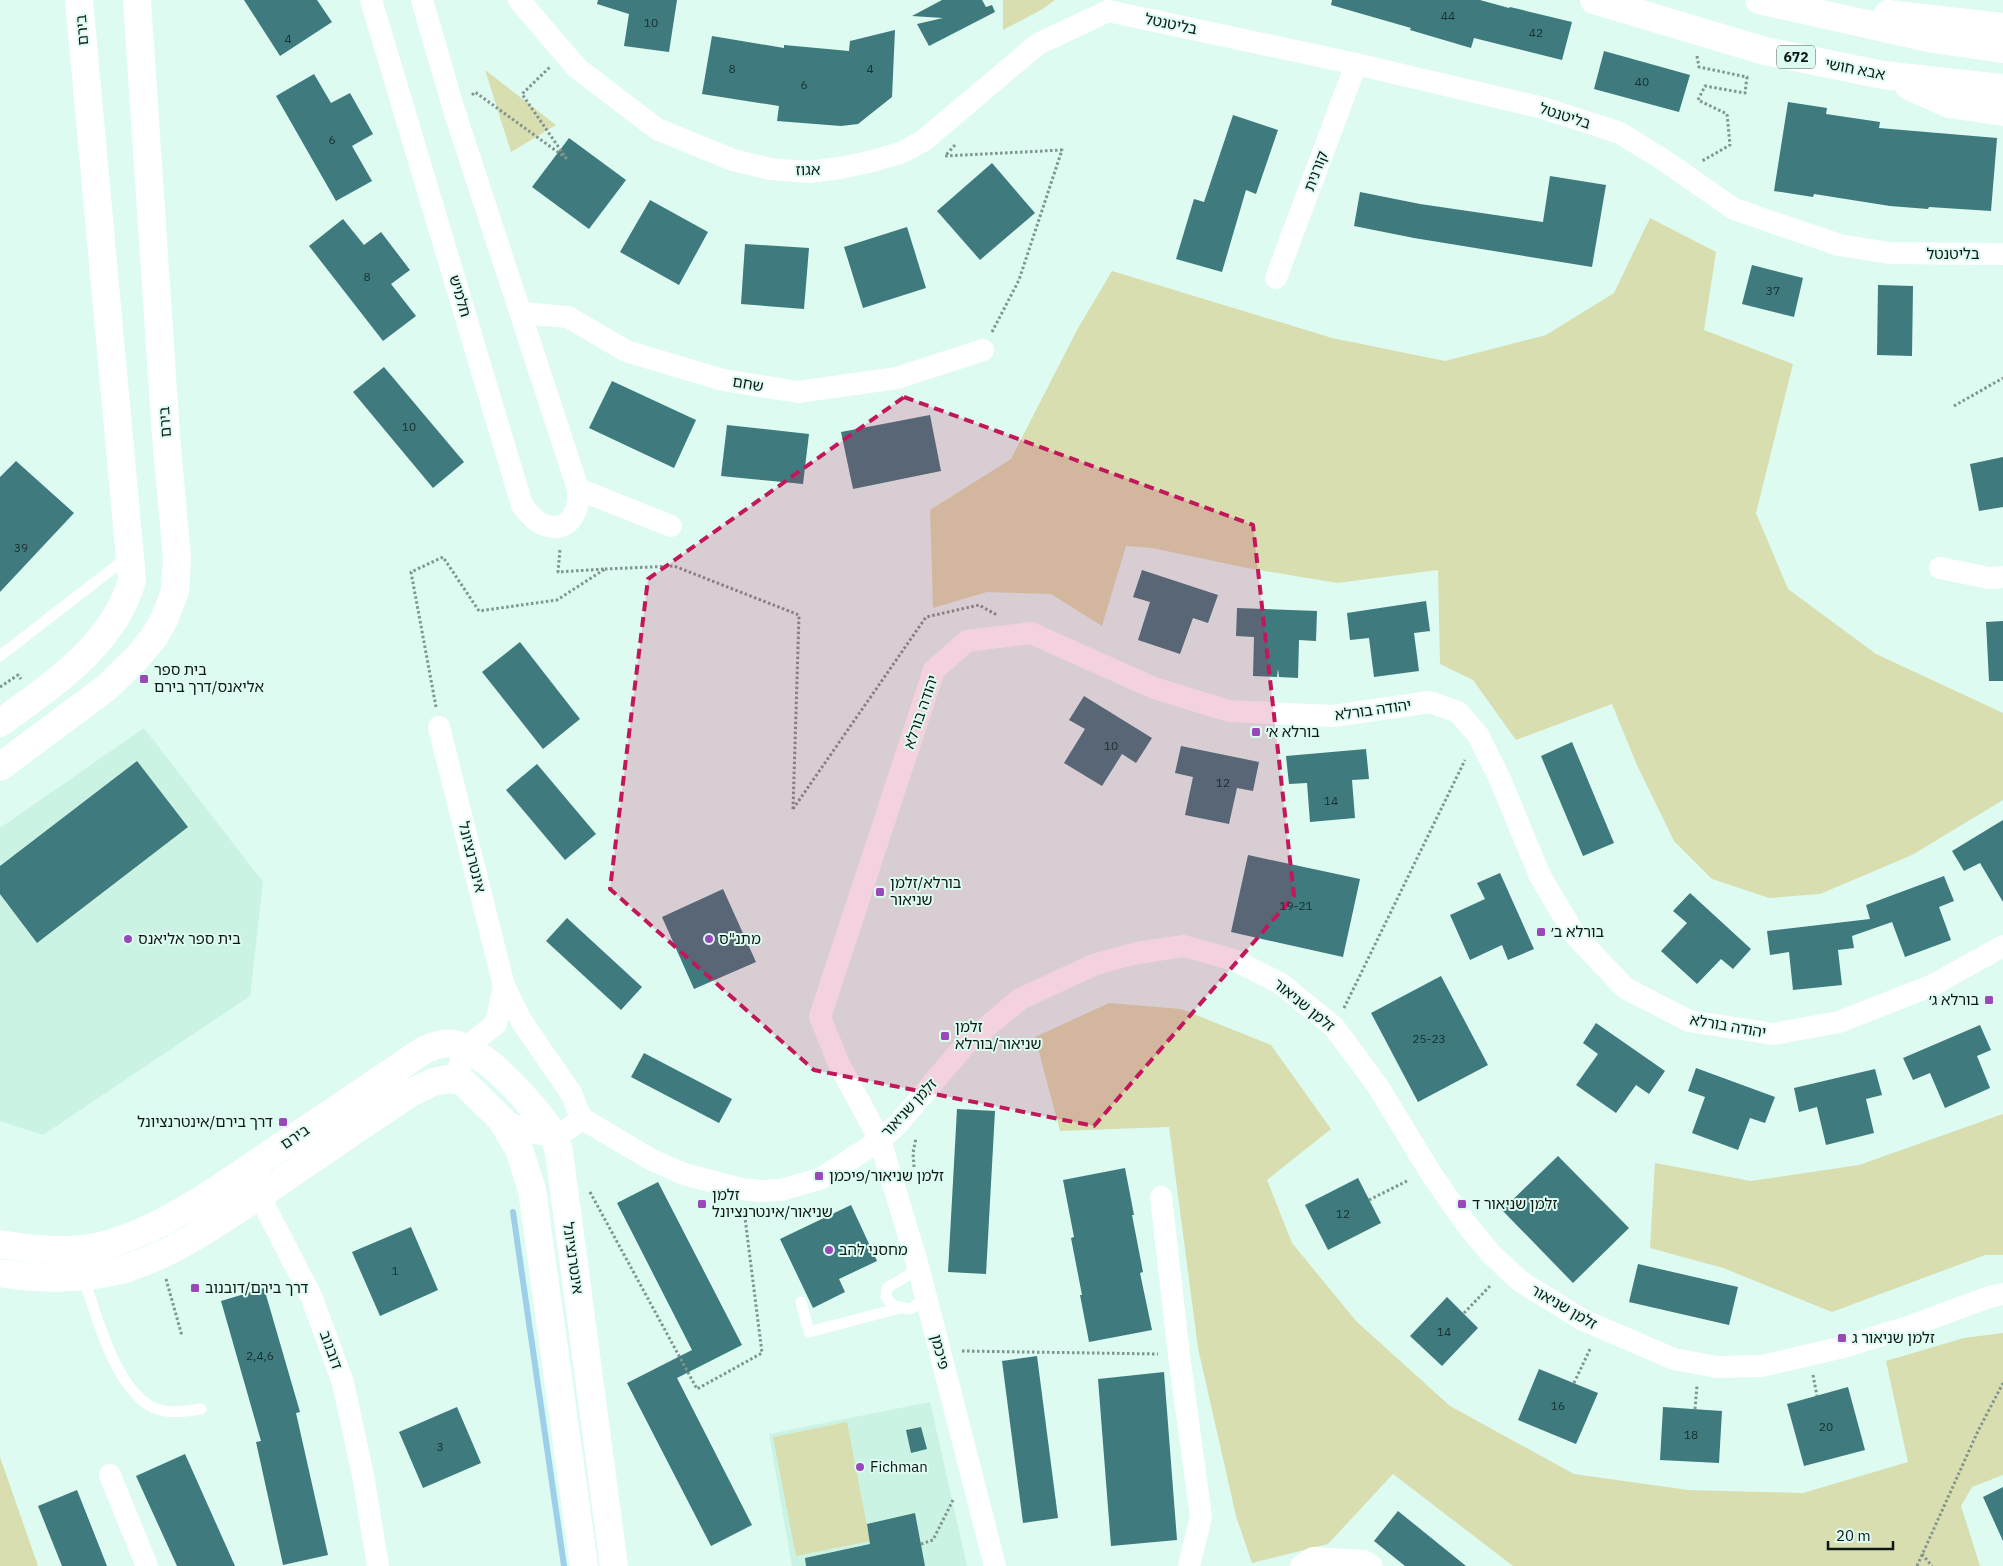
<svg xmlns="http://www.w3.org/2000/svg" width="2003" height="1566" viewBox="0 0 2003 1566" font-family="'IBM Plex Sans','Noto Sans Hebrew',sans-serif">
<rect width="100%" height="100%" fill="#ddfbf0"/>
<g fill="#cbf3e4">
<path d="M144 728 263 882 250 996 43 1135 0 1121V828Z"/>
<path d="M930 1402 967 1566H792L769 1434Z"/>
</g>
<g fill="#d8deb0">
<path d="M1003 0H1055L1041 10 1003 30Z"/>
<path d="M485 70 556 125 511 152Z"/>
<path d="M1650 218 1716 252 1704 330 1793 364 1756 513 1788 589 1876 654 2003 713V800L1912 855 1820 894 1769 898 1712 879 1674 841 1636 763 1612 704 1516 740 1473 680 1440 664 1438 570 1337 583 1247 568 1152 548 1126 546 1102 626 1051 594 987 592 933 608 930 510 1011 459 1077 330 1112 271 1332 338 1445 361 1546 335 1614 293Z"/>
<path d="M1109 1003 1181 1009 1271 1045 1331 1129 1267 1180 1292 1243 1356 1321 1450 1406 1574 1474 1688 1490 1803 1493 1908 1462 1886 1361 1964 1338 2003 1333V1475L1972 1487 1961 1506 1980 1566H1513L1393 1474 1328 1544 1252 1563 1236 1516 1198 1348 1169 1127 1060 1131 1035 1037Z"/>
<path d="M2003 1114V1255H1985L1832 1312 1723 1268 1650 1248 1655 1163 1751 1181 1859 1165Z"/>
<path d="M847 1422 870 1541 796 1556 773 1437Z"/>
<path d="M0 1457 38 1566H0Z"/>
</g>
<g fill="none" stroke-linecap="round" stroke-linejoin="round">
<path stroke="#9dd0e8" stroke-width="6" d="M513 1212 564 1566"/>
</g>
<g fill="#3e7a7e">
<path d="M244 0H317L332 22 280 56Z"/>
<path d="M598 0H677L669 52 624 46 629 14 597 4Z"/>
<path d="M942 0H982L986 7 992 5 995 12 929 46 917 24 943 18 912 16Z"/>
<path d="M1332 0H1480L1509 8 1510 7 1572 22 1562 60 1474 38 1471 48 1410 30 1411 28 1331 5Z"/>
<path d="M895 30 892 97 858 124 841 126 777 121 779 106 702 94 712 36 784 48V45L849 51 850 41Z"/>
<path d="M1604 51 1690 75 1679 112 1594 89Z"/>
<path d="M314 74 331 103 350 93 373 134 352 146 372 181 336 201 276 96Z"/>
<path d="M1788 102 1827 108 1826 114 1880 122 1879 128 1997 138 1991 211 1929 207 1928 209 1890 206 1814 194 1813 197 1774 191Z"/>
<path d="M1233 115 1278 130 1256 194 1246 190 1222 272 1176 259 1194 199 1204 202Z"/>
<path d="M569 138 626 180 589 229 532 187Z"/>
<path d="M992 163 1035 213 980 260 937 211Z"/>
<path d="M1550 176 1606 185 1592 267 1414 238 1354 226 1360 192 1420 204 1543 222Z"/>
<path d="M650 200 708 232 679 285 620 252Z"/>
<path d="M343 219 364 245 381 232 410 270 391 284 416 316 383 341 309 246Z"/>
<path d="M907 227 926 288 863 308 844 247Z"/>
<path d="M745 244 809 248 804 309 741 304Z"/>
<path d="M1752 265 1803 278 1794 317 1742 304Z"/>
<path d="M1878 285 1913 286 1912 356 1877 355Z"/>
<path d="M384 367 464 462 433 488 353 392Z"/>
<path d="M612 381 696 420 674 468 589 428Z"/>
<path d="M930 415 941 471 853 489 841 432Z"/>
<path d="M727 425 809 434 803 484 721 476Z"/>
<path d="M2003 457V507L1979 511 1970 464Z"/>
<path d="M16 461 74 513 0 592V477Z"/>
<path d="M1142 570 1218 595 1208 623 1193 618 1180 654 1138 640 1150 602 1133 597Z"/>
<path d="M1426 601 1430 631 1414 633 1419 671 1374 677 1369 638 1350 640 1347 613Z"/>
<path d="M1237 608 1317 611 1316 641 1299 640 1298 678 1279 677 1278 669 1277 677 1253 676 1254 637 1236 636Z"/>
<path d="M2003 621V681H1989L1986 622Z"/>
<path d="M520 642 580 719 543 749 482 672Z"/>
<path d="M1084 696 1152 738 1136 763 1122 754 1102 786 1064 763 1085 729 1069 720Z"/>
<path d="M1572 742 1614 843 1583 856 1541 756Z"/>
<path d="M1181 746 1259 762 1253 791 1237 788 1229 824 1185 815 1193 777 1175 773Z"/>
<path d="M1366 749 1369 779 1352 780 1355 818 1310 822 1307 783 1289 784 1286 756Z"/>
<path d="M137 761 188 827 37 943 0 894V866Z"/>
<path d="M537 764 596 834 565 860 506 790Z"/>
<path d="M2003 820V902L1980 863 1964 871 1952 851Z"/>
<path d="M1248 855 1360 879 1343 957 1231 932Z"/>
<path d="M1500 873 1534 949 1508 960 1502 945 1470 960 1450 915 1485 899 1477 883Z"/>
<path d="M1944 876 1954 901 1939 907 1951 940 1905 957 1892 922 1852 936 1854 948 1838 950 1842 985 1793 990 1789 952 1770 955 1767 931 1870 919 1866 905Z"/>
<path d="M723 889 756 962 694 989 662 917Z"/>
<path d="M1690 893 1751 949 1733 969 1721 959 1697 984 1661 951 1687 923 1673 911Z"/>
<path d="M567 918 642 987 621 1010 546 941Z"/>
<path d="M1441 976 1488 1065 1418 1102 1371 1013Z"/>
<path d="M1596 1023 1665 1071 1649 1094 1636 1085 1616 1113 1576 1085 1598 1054 1583 1043Z"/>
<path d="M1980 1025 1991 1050 1977 1056 1990 1088 1945 1108 1930 1073 1913 1080 1903 1058Z"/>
<path d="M644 1053 732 1099 719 1123 631 1077Z"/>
<path d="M1696 1068 1775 1097 1765 1123 1750 1118 1738 1150 1692 1133 1705 1097 1688 1091Z"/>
<path d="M1875 1069 1882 1095 1866 1099 1874 1133 1826 1145 1817 1107 1799 1112 1794 1088Z"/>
<path d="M957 1109 995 1111 986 1274 948 1272Z"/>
<path d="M1558 1156 1629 1228 1573 1283 1502 1210Z"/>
<path d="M1125 1168 1134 1215H1132L1143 1272 1140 1273 1152 1330 1089 1342 1080 1295H1082L1071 1238 1074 1237 1063 1180Z"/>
<path d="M1358 1178 1381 1223 1328 1250 1305 1205Z"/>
<path d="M658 1182 742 1345 677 1378 752 1525 711 1546 627 1383 692 1350 617 1203Z"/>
<path d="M851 1205 877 1261 839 1279 845 1292 813 1308 780 1239Z"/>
<path d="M411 1227 438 1290 380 1316 352 1252Z"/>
<path d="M1638 1264 1738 1287 1729 1325 1629 1302Z"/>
<path d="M264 1288 300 1412 296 1413 328 1555 283 1565 256 1442 261 1441 221 1301Z"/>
<path d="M1447 1297 1478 1328 1442 1366 1410 1336Z"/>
<path d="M1037 1356 1058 1518 1023 1523 1002 1361Z"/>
<path d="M1539 1369 1598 1393 1576 1444 1518 1420Z"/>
<path d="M1164 1372 1177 1540 1111 1546 1098 1379Z"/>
<path d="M1848 1387 1865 1450 1804 1466 1787 1404Z"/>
<path d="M457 1407 481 1463 423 1488 399 1432Z"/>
<path d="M1663 1407 1722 1411 1719 1463 1660 1460Z"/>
<path d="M921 1427 927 1449 911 1453 906 1430Z"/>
<path d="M185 1454 235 1566H177L136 1476Z"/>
<path d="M2003 1487V1541L1983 1497Z"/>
<path d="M77 1490 107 1566H62L38 1506Z"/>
<path d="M1398 1511 1466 1566H1405L1374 1541Z"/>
<path d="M915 1513 925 1566H806L805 1558 870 1544 867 1524Z"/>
</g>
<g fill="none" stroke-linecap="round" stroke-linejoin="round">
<g stroke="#80958d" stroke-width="3" stroke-dasharray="2.5 2.5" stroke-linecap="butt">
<path d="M1697 56 1699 67 1747 77 1745 93 1705 86 1698 100 1727 114 1730 145 1702 161"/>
<path d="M472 95 475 92 566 158 522 94 550 67"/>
<path d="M955 145 945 156 1062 150 1019 280 992 332"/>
<path d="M1954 406 2003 378"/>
<path d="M605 569 674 566 799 615 793 809"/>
<path d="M0 687 18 675 21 679"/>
<path d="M436 707 411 572 443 557 479 611 557 600 605 569 558 572 560 549"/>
<path d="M793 809 926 617 979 605 997 615"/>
<path d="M1344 1008 1465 760"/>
<path d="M914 1167 913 1153 916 1138"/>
<path d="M590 1192 697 1389 762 1353 744 1210"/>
<path d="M1369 1200 1409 1180"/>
<path d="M166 1279 182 1336"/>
<path d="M1464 1313 1490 1286"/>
<path d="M962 1351 1158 1354"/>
<path d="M1813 1375 1817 1396"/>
<path d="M1574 1383 1591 1347"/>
<path d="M1695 1409 1697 1386"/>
<path d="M921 1544 933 1540 953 1500"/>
<path d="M1922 1554 1932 1566"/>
<path d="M1917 1566 1978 1431 2003 1383"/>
</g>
<g stroke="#fff" stroke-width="11">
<path d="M0 656 129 556"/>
<path d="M918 1266C908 1278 900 1279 887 1288L886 1297 893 1306 910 1309 919 1303 923 1293"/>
<path d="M83 1277C97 1315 114 1387 152 1407 167 1415 186 1411 201 1409"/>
<path d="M801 1302 809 1332 900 1308"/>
</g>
<g stroke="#fff" stroke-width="22">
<path d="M371 0 522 505C528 512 533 520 542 524 569 536 580 511 578 489L454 110 422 0"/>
<path d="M519 0 577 68 657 129 733 160 770 169 808 172 840 168 869 162 900 153 923 141 1038 44 1108 11"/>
<path d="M1108 11 1356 64 1543 108 1620 133 1665 161 1734 209 1839 245 1890 253 2003 254"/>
<path d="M1276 278 1356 64"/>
<path d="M521 313 568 317 626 351 723 380 798 392 897 378 983 350"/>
<path d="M578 489 671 526"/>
<path d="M1940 568 1989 578 2003 577"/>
<path d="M439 727 504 986 522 1022 571 1093 581 1118"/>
<path d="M462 1081C453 1050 475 1041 496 1024L504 986"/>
<path d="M581 1118 652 1160 684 1174 741 1189 760 1191 781 1190 822 1178 880 1140 897 1125 965 1045 1020 999 1096 964 1137 953 1184 946 1234 960 1280 983 1334 1027 1377 1085 1432 1175 1467 1225 1491 1254 1520 1281 1583 1320 1674 1359 1717 1367 1762 1366 1843 1347 1908 1327 1989 1297 2003 1294"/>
<path d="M501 1119C531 1133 556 1146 581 1118"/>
<path d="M259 1179V1195L312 1298 343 1383 363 1475 378 1566"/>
<path d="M1161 1197 1179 1355 1201 1517 1189 1566"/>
<path d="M110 1475 147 1566"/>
<path d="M995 1566 918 1266 880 1140 839 1064 820 1017 934 670 967 641 1031 633 1154 688 1229 711 1333 716 1430 702 1458 712 1478 735 1499 777 1541 878 1575 935 1625 988 1689 1021 1773 1034 1839 1022 1933 985 2003 946"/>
<path d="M1301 1566 1313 1558 1364 1561 1372 1566"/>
</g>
<g stroke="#fff" stroke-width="28">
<path d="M0 723C52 685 114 645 132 580L79 0"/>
<path d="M0 767 106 688 136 659 154 637 165 618 175 591 177 558 166 436 137 0"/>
<path d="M0 1244C35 1250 74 1254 109 1244 166 1227 215 1191 264 1158 317 1122 371 1086 424 1050 433 1046 444 1042 454 1044 488 1052 533 1105 553 1134 556 1139 557 1146 559 1152L614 1566"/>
<path d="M0 1273C38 1279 79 1280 117 1271 169 1257 213 1226 257 1197 309 1162 360 1126 412 1092L433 1082 448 1079 462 1081 501 1119 519 1149 532 1190 584 1566"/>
</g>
<g stroke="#fff" stroke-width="28">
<path d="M1594 0 1765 51 1883 75 2003 88"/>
<path d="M1759 0 1933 39 2003 49"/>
<path d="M1888 14 2003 27"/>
<path d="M1909 86 1949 104 2003 112"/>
</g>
</g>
<path fill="#c2185b" fill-opacity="0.2" stroke="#c2185b" stroke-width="4" stroke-dasharray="10 6" stroke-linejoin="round" d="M904 397 1253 525 1294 896 1094 1126 814 1070 610 889 648 579Z"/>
<g fill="#9848b8" stroke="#ddfbf0" stroke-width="2">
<rect x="139" y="674" width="10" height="10" rx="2.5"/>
<rect x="1251" y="727" width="10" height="10" rx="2.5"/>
<rect x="875" y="887" width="10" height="10" rx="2.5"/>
<rect x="1536" y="927" width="10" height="10" rx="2.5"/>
<circle cx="128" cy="939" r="5"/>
<circle cx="709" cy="939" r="5"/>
<rect x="1984" y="995" width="10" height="10" rx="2.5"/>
<rect x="940" y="1031" width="10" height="10" rx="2.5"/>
<rect x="278" y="1117" width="10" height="10" rx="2.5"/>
<rect x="814" y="1171" width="10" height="10" rx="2.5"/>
<rect x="697" y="1199" width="10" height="10" rx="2.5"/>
<rect x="1457" y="1199" width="10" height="10" rx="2.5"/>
<circle cx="829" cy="1250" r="5"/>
<rect x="190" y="1283" width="10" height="10" rx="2.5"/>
<rect x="1837" y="1333" width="10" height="10" rx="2.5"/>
<circle cx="860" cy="1467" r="5"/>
</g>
<g text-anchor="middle" stroke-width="4" stroke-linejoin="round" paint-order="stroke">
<g font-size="12" fill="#19302e">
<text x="1448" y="20">44</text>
<text x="651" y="27">10</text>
<text x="1536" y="37">42</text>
<text x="288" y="43">4</text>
<text x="732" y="73">8</text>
<text x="870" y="73">4</text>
<text x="1642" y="86">40</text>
<text x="804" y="89">6</text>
<text x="332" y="144">6</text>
<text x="367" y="281">8</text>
<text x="1773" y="295">37</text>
<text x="409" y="431">10</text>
<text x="21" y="552">39</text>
<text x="1111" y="750">10</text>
<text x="1223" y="787">12</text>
<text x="1331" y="805">14</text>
<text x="1296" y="910">19-21</text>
<text x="1429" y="1043">25-23</text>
<text x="1343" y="1218">12</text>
<text x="395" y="1275">1</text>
<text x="1444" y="1336">14</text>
<text x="260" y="1360">2,4,6</text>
<text x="1558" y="1410">16</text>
<text x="1826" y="1431">20</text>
<text x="1691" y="1439">18</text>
<text x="440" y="1451">3</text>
</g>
<rect fill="#ddfbf0" stroke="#4b5c56" stroke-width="1" x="1777" y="45.5" width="38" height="23" rx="4"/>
<g font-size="14" font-weight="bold" fill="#0d1814">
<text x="1796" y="62">672</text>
</g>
<g font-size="15" fill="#0d1814" stroke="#ddfbf0">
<text transform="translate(1171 24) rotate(12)" y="5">בליטנטל</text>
<text transform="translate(82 30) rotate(-95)" y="5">בירם</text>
<text transform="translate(1855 69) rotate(11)" y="5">אבא חושי</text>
<text transform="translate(1565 116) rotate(18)" y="5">בליטנטל</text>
<text transform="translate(808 170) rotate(-1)" y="5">אגוז</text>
<text transform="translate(1316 171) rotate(-69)" y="5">קורנית</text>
<text x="1953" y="259">בליטנטל</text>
<text transform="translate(460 296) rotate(73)" y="5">חלמיש</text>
<text transform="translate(748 384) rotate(10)" y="5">שחם</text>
<text transform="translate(165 422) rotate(-94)" y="5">בירם</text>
<text transform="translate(1373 710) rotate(-8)" y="5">יהודה בורלא</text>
<text transform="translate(921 712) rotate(-71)" y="5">יהודה בורלא</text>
<text transform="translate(472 857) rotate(76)" y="5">אינטרנציונל</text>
<text transform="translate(1304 1005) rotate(39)" y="5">זלמן שניאור</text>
<text transform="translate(1728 1026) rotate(10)" y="5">יהודה בורלא</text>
<text transform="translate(909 1108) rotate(-47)" y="5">זלמן שניאור</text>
<text transform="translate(295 1137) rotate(-34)" y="5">בירם</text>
<text transform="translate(573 1258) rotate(82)" y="5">אינטרנציונל</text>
<text transform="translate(1564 1307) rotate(30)" y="5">זלמן שניאור</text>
<text transform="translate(331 1350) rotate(70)" y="5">דובנוב</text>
<text transform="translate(940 1352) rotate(76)" y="5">פיכמן</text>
</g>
<g font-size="15" fill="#0d1814" stroke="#ddfbf0" text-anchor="start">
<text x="154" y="675">בית ספר<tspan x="154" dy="17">אליאנס/דרך בירם</tspan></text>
<text x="1266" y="737">בורלא א׳</text>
<text x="890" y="888">בורלא/זלמן<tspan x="890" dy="17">שניאור</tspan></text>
<text x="1551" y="937">בורלא ב׳</text>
<text x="138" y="944">בית ספר אליאנס</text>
<text x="719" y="944">מתנ"ס</text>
<text x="1979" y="1005" text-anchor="end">בורלא ג׳</text>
<text x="955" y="1032">זלמן<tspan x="955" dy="17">שניאור/בורלא</tspan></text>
<text x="273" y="1127" text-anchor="end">דרך בירם/אינטרנציונל</text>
<text x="829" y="1181">זלמן שניאור/פיכמן</text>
<text x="712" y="1200">זלמן<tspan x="712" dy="17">שניאור/אינטרנציונל</tspan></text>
<text x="1472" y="1209">זלמן שניאור ד</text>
<text x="839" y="1255">מחסני להב</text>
<text x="205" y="1293">דרך בירם/דובנוב</text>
<text x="1852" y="1343">זלמן שניאור ג</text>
<text x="870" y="1472">Fichman</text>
</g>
</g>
<path d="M1828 1541v8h65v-8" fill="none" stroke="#0d1814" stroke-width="2.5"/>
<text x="1836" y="1541" font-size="15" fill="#0d1814" stroke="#ddfbf0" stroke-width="4" paint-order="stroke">20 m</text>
</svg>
